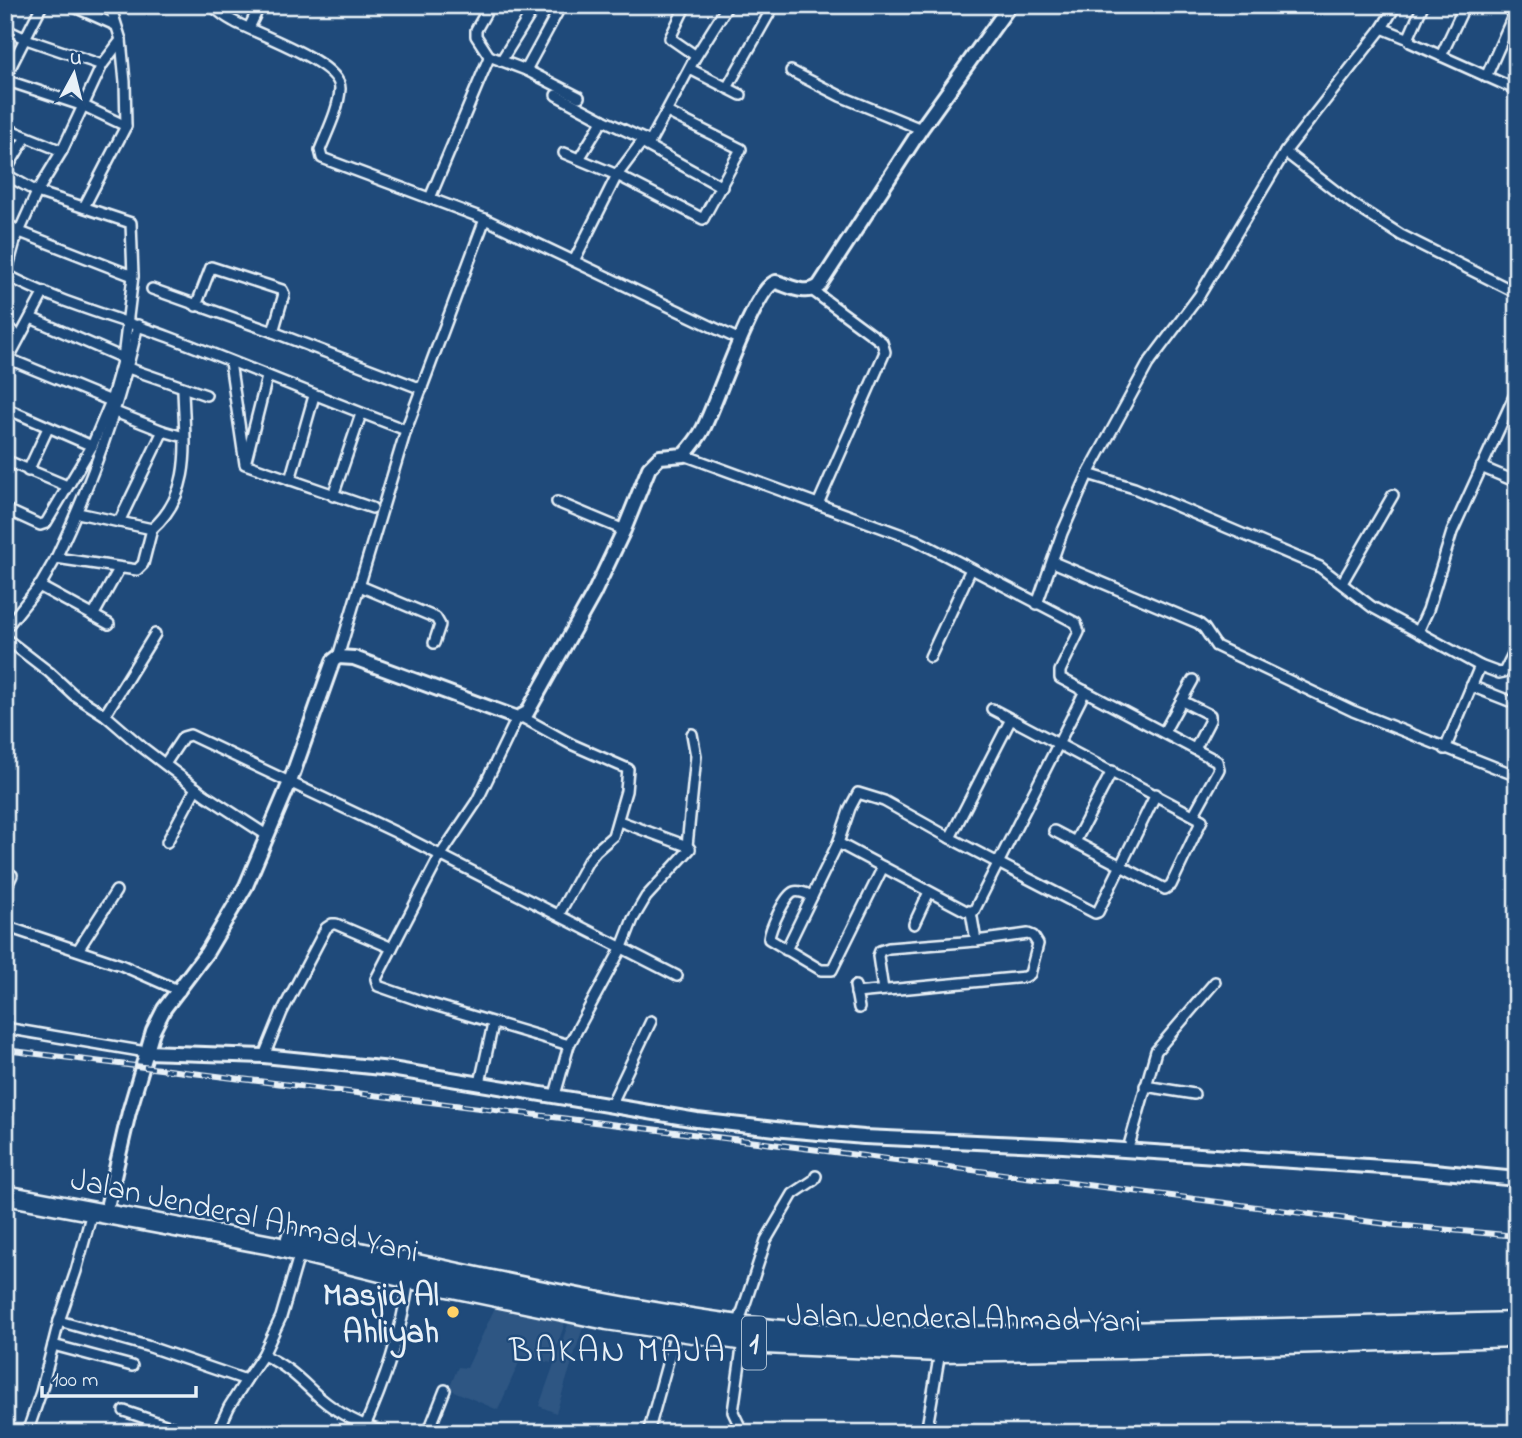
<svg xmlns="http://www.w3.org/2000/svg" width="1522" height="1438" viewBox="0 0 1522 1438" font-family="'Indie Flower',sans-serif">
<rect width="100%" height="100%" fill="#1f4a7a"/>
<filter id="ink" filterUnits="userSpaceOnUse"><feTurbulence type="fractalNoise" baseFrequency=".0143" numOctaves="2"/><feDisplacementMap in="SourceGraphic" scale="14" xChannelSelector="R" yChannelSelector="G"/><feConvolveMatrix kernelMatrix="1 2 1 2 8 2 1 2 1" color-interpolation-filters="sRGB"/></filter>
<g filter="url(#ink)">
<g fill="#2e5683">
<path d="M498 1301 566 1320 551 1363 522 1356 498 1410 449 1389 458 1367 467 1368Z"/>
<path d="M570 1319 584 1324 556 1413 539 1406Z"/>
</g>
<g fill="none" stroke-linecap="round" stroke-linejoin="round">
<defs>
<g id="street">
<path d="M70 5 115 25"/>
<path d="M211 5C218 11 225 17 233 21 254 33 341 62 340 89 339 109 327 132 320 150L322 158 485 219 406 430 338 657"/>
<path d="M686 5 670 38 696 56"/>
<path d="M1423 5 1409 37 1410 42 1517 90"/>
<path d="M249 28 260 5"/>
<path d="M1382 28 1396 5"/>
<path d="M5 29 26 39 102 65"/>
<path d="M489 56 526 70 579 97"/>
<path d="M1441 56 1465 5"/>
<path d="M501 61 536 5"/>
<path d="M690 69 741 95"/>
<path d="M526 70 557 13 549 5"/>
<path d="M791 71 840 96 921 129"/>
<path d="M1486 77 1517 7"/>
<path d="M5 78 42 5"/>
<path d="M5 80 84 106 126 126"/>
<path d="M727 88 774 5"/>
<path d="M556 95 603 120 650 142 696 56 728 5"/>
<path d="M5 128 62 151"/>
<path d="M642 143 722 187"/>
<path d="M5 148 15 132"/>
<path d="M1285 152 1351 203 1401 235 1517 293"/>
<path d="M564 153 617 175 703 219 741 149 667 112"/>
<path d="M579 159 603 120"/>
<path d="M5 172 26 137"/>
<path d="M5 174 37 192 131 223 133 276 123 358 111 401 92 446 46 523 40 525 5 509"/>
<path d="M430 198 488 60 489 56 476 36V30L490 5"/>
<path d="M84 207 126 126 125 82 121 40 110 5"/>
<path d="M485 219 740 340"/>
<path d="M5 223 20 232 133 276"/>
<path d="M574 261 617 175 644 139"/>
<path d="M5 274C56 302 115 317 169 337 248 367 326 400 406 430"/>
<path d="M6 274 15 241 37 192 62 151 102 65 121 40"/>
<path d="M152 289 273 332 422 389"/>
<path d="M813 291 882 342 885 352 818 504"/>
<path d="M196 306 211 267 282 290 284 294 273 332"/>
<path d="M31 318 123 358"/>
<path d="M138 325C119 406 91 484 56 558L137 570 143 564 152 529"/>
<path d="M5 327 14 332"/>
<path d="M9 359 111 401"/>
<path d="M230 362 245 464 372 508"/>
<path d="M5 365 44 292"/>
<path d="M128 368 206 395"/>
<path d="M5 408 92 446"/>
<path d="M115 412 163 431 184 437"/>
<path d="M684 455 916 540 1076 623 1079 632 1060 671V678L1217 761 1219 769 1194 814"/>
<path d="M5 460 67 486"/>
<path d="M246 460 267 377"/>
<path d="M1481 467 1517 482"/>
<path d="M28 471 48 428"/>
<path d="M1088 474 1148 364 1199 296 1285 152 1382 28 1409 39"/>
<path d="M290 480 314 396"/>
<path d="M333 496 361 414"/>
<path d="M557 502 624 530"/>
<path d="M78 513 152 529C195 491 184 440 183 388"/>
<path d="M119 522 163 431"/>
<path d="M1053 562 1198 623 1204 628 1216 646 1353 711 1517 776"/>
<path d="M1342 583 1393 495"/>
<path d="M39 586 109 624"/>
<path d="M360 586 436 618 440 625 434 643"/>
<path d="M1037 604 1062 533 1088 474 1134 488 1320 567 1372 607 1418 632 1428 610 1452 532 1517 390"/>
<path d="M93 616 119 569"/>
<path d="M5 629 41 584 56 558"/>
<path d="M1418 632 1480 666 1445 749"/>
<path d="M5 638 49 672 74 695 105 715 142 747 205 795 268 836"/>
<path d="M930 657 971 569"/>
<path d="M1480 666 1499 673 1504 672 1517 646"/>
<path d="M1471 686 1517 704"/>
<path d="M1182 701 1210 715V720L1195 749"/>
<path d="M992 709 1202 820 1171 885 1165 889 1054 831"/>
<path d="M105 715 155 634"/>
<path d="M522 717 571 744 628 769 626 791 613 836 596 851 588 861 559 914"/>
<path d="M1164 732 1193 680"/>
<path d="M165 764 183 737 190 735 395 832 677 976"/>
<path d="M950 838 1011 719"/>
<path d="M167 842 196 788"/>
<path d="M1075 842 1112 771"/>
<path d="M838 843 966 911H974L1085 691"/>
<path d="M687 846 696 756 692 734"/>
<path d="M5 890 12 875"/>
<path d="M812 896C807 894 800 890 794 892 785 895 770 929 769 939L821 970H832L883 867"/>
<path d="M971 912 976 941"/>
<path d="M914 924 929 892"/>
<path d="M5 926 121 965 180 991"/>
<path d="M392 948 376 979 378 986 421 1001 569 1045"/>
<path d="M78 950 116 891"/>
<path d="M786 950 838 843 850 808 858 793 884 801 950 838 1095 913 1098 912 1156 794"/>
<path d="M855 986 859 1008"/>
<path d="M856 993 1025 977 1030 974 1038 944 1033 936 1028 934 976 941 889 948 880 951 878 956 883 990"/>
<path d="M5 1028 146 1052"/>
<path d="M264 1056 282 1012 326 928 332 924H336L392 948 440 856 477 801 517 718"/>
<path d="M480 1083 493 1024"/>
<path d="M1145 1086 1194 1094"/>
<path d="M555 1095 569 1045 622 947 633 919 646 897 690 849 687 846 619 821"/>
<path d="M611 1105 651 1021"/>
<path d="M1130 1142 1156 1051 1215 982"/>
<path d="M59 1321 147 1346 246 1380 263 1355C289 1367 299 1379 319 1397 339 1414 362 1426 387 1433"/>
<path d="M738 1325 766 1240 793 1194 814 1180 816 1176"/>
<path d="M743 1341 733 1412 743 1433"/>
<path d="M53 1345 132 1366"/>
<path d="M263 1355 281 1317 300 1252"/>
<path d="M124 1411 189 1433"/>
<path d="M27 1433 41 1392 59 1321 76 1271 92 1212"/>
<path d="M217 1433 229 1407 246 1380"/>
<path d="M362 1433C385 1381 401 1335 409 1279"/>
<path d="M428 1433 445 1390"/>
<path d="M648 1433 676 1332"/>
<path d="M926 1433 940 1352"/>
</g>
<g id="secondary">
<path d="M146 1052 264 1056 391 1069 697 1120 784 1130 864 1137 1063 1146 1413 1169 1517 1179"/>
<path d="M108 1203 129 1112 153 1031 164 1009 207 952 246 886 290 782 333 661 338 657 354 658 517 718 527 713 594 593 624 530 649 468 660 457 684 455C691 447 698 439 703 429 716 405 755 286 776 282 790 286 805 296 819 286L921 129 1010 5"/>
</g>
<g id="highway">
<path d="M5 1195 271 1245 409 1279 607 1320 765 1344 940 1352 1119 1349 1517 1337"/>
<path d="M291 1238C440 1267 588 1305 739 1325 804 1334 869 1336 935 1337L1517 1322"/>
</g>
</defs>
<use href="#street" stroke="#e8f1f8" stroke-width="14"/>
<use href="#secondary" stroke="#e8f1f8" stroke-width="18"/>
<use href="#highway" stroke="#e8f1f8" stroke-width="23"/>
<use href="#street" stroke="#1f4a7a" stroke-width="9"/>
<use href="#secondary" stroke="#1f4a7a" stroke-width="12"/>
<use href="#highway" stroke="#1f4a7a" stroke-width="18"/>
<defs>
<path id="rail" d="M5 1050 757 1142 1395 1225 1517 1236"/>
</defs>
<use href="#rail" stroke="#e8f1f8" stroke-width="6"/>
<use href="#rail" stroke="#1f4a7a" stroke-width="3.5" stroke-dasharray="10" stroke-linecap="butt"/>
</g>
</g>
<circle fill="#ffd166" stroke="#1f4a7a" stroke-width="2.5" cx="453" cy="1312" r="7"/>
<g text-anchor="middle" stroke-width="5" stroke-linejoin="round" paint-order="stroke">
<rect fill="#1f4a7a" stroke="#acbfd2" stroke-width="2" x="742" y="1316.5" width="24" height="53" rx="5"/>
<g font-size="30" font-weight="bold" fill="#e8f1f8">
<text x="754" y="1353">1</text>
</g>
<g font-size="32" fill="#e8f1f8" stroke="#1f4a7a">
<text transform="translate(245 1214) rotate(12)" y="11">Jalan Jenderal Ahmad Yani</text>
<text transform="translate(964 1317) rotate(1)" y="11">Jalan Jenderal Ahmad Yani</text>
</g>
<g font-size="32" font-weight="bold" fill="#e8f1f8" stroke="#1f4a7a" text-anchor="end">
<text x="439" y="1305">Masjid Al<tspan x="439" dy="37">Ahliyah</tspan></text>
</g>
<g font-size="35" letter-spacing="2" fill="#e8f1f8" stroke="#1f4a7a">
<text x="618" y="1361">BAKAN MAJA</text>
</g>
</g>
<rect width="1522" height="1438" fill="none" stroke="#1f4a7a" stroke-width="28"/>
<rect x="14" y="14" width="1494" height="1410" fill="none" stroke="#e8f1f8" stroke-width="2.5" filter="url(#ink)"/>
<g transform="translate(74 74) rotate(7)" stroke="#1f4a7a" stroke-width="5" paint-order="stroke">
<path d="M0-5L12 26L0 18L-12 26Z" fill="#e8f1f8"/>
<text y="-10" font-size="19" font-weight="bold" text-anchor="middle" fill="#e8f1f8">U</text>
</g>
<path d="M42 1386v10h154v-10" fill="none" stroke="#e8f1f8" stroke-width="3.5"/>
<text x="52" y="1386" font-size="21" fill="#e8f1f8" stroke="#1f4a7a" stroke-width="5" paint-order="stroke">100 m</text>
</svg>
